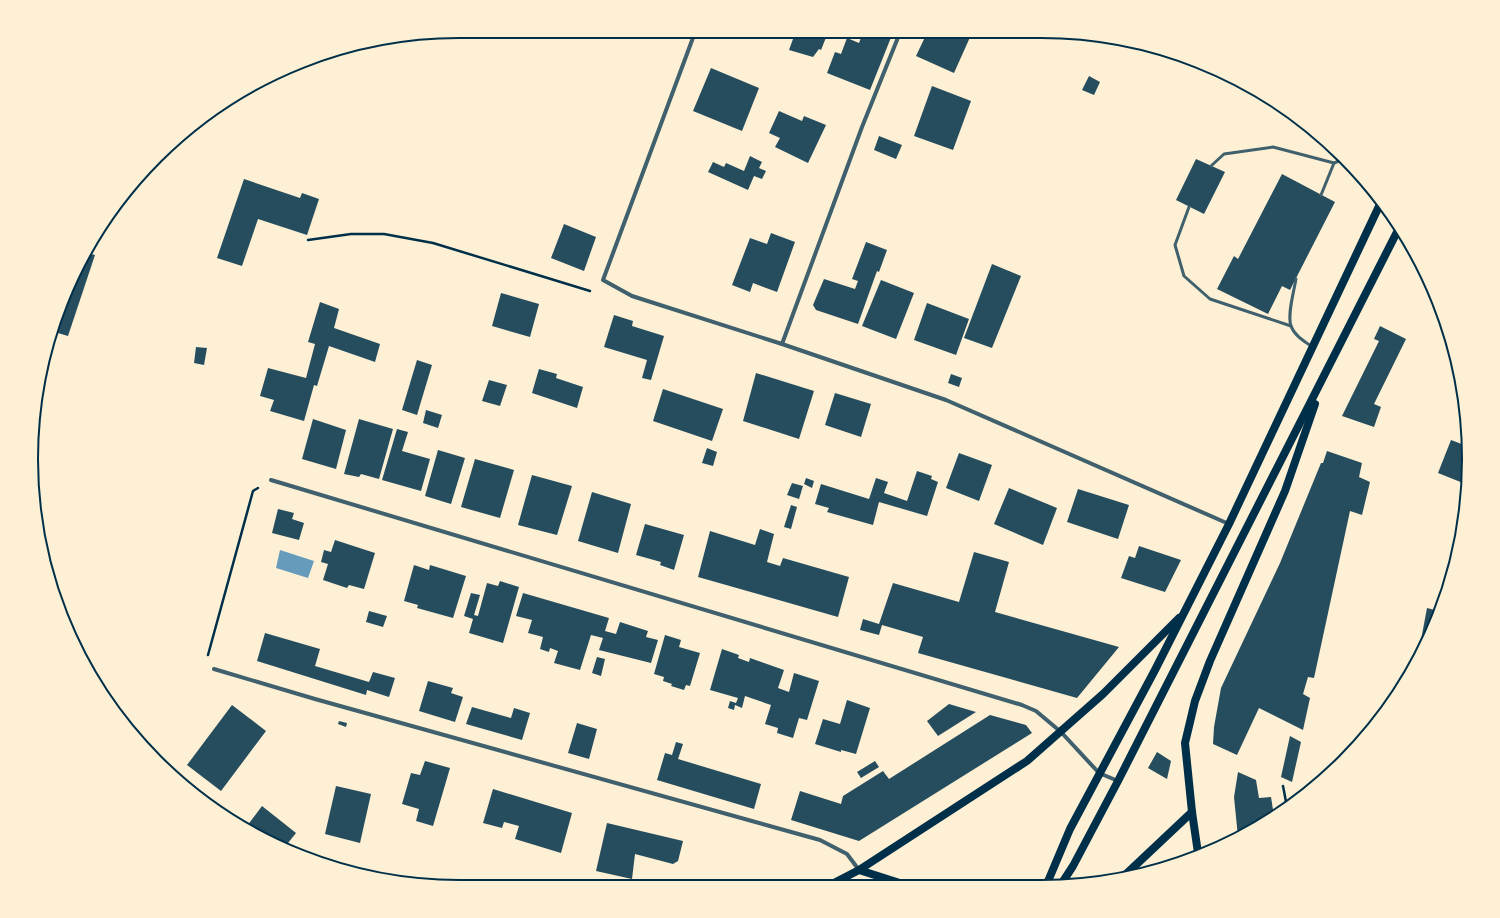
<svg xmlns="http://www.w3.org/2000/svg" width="1500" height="918" viewBox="0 0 1500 918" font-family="Roboto,sans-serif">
<rect width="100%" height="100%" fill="#fdf0d5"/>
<path fill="#669bbc" d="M280 550 314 561 308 578 276 568Z"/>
<g fill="#264d5e">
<path d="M792 35H827L821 50 819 49 813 57 789 50 793 39 791 38Z"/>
<path d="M862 35H892L870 90 827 73 835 52 841 54 847 38 859 43Z"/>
<path d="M926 35H971L954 73 916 56Z"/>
<path d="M711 68 759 88 742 131 693 111Z"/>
<path d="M1089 76 1100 82 1094 95 1082 90Z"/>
<path d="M932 86 971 101 953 150 914 136Z"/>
<path d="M779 111 802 121 804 116 826 125 808 163 775 147 780 138 769 133Z"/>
<path d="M879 136 902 145 896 159 874 150Z"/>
<path d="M750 156 762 162 759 168 766 171 762 179 754 176 748 190 708 172 713 162 724 167 726 163 744 171Z"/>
<path d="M1196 159 1225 172 1204 214 1176 200Z"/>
<path d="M1282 174 1335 202 1290 290 1282 286 1268 314 1217 289 1234 256 1238 259Z"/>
<path d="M244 179 300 198 302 193 319 199 307 235 258 219 242 266 217 258Z"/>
<path d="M564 224 596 237 584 271 551 258Z"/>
<path d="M771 233 795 242 777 292 753 283 750 292 732 285 750 238 767 244Z"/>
<path d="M866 242 887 250 879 272 877 271 858 324 816 310 813 305 824 279 855 289 858 281 852 279Z"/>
<path d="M87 253 95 255 68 336 51 331 54 322Z"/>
<path d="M992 264 1021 276 992 348 964 338Z"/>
<path d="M881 280 914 293 896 339 862 326Z"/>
<path d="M501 293 539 304 530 337 492 326Z"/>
<path d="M320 302 339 309 334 328 380 344 375 362 329 346 317 386 314 385 304 421 270 411 274 400 260 396 268 368 306 378 315 344 308 342Z"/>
<path d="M927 303 969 319 956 355 914 340Z"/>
<path d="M614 315 633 321 632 326 664 336 651 380 642 378 647 360 604 347Z"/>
<path d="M1380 326 1406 339 1374 404 1381 407 1374 427 1342 416 1379 341 1374 339Z"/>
<path d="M196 347 207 348 204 365 194 363Z"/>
<path d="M417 360 432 365 417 415 402 410Z"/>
<path d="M539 369 557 374 556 378 583 387 577 408 532 393Z"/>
<path d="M756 373 814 391 799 439 743 421Z"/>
<path d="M951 374 962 378 959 387 948 383Z"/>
<path d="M489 380 507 385 500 406 482 401Z"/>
<path d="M663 389 723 409 712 441 653 421Z"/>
<path d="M835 393 871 404 861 437 825 425Z"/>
<path d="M426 410 442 415 438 428 423 423Z"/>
<path d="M313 419 346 430 336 469 302 459Z"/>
<path d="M359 419 393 429 379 479 361 474 359 477 344 474Z"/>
<path d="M397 429 408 432 402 451 430 459 421 491 382 480Z"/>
<path d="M1451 440 1467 446 1468 485 1438 473Z"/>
<path d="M707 448 717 452 713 466 702 463Z"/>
<path d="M438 450 465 458 451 504 425 496Z"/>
<path d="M1327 451 1362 463 1359 477 1370 482 1362 515 1350 511 1314 678 1308 677 1303 694 1310 698 1303 730 1259 708 1237 755 1213 744 1214 727 1221 688 1280 563 1321 463H1323Z"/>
<path d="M959 453 992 465 979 501 946 488Z"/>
<path d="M475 459 514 470 500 518 461 507Z"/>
<path d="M917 471 932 476 931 479 938 482 927 516 879 502 873 525 827 512 829 508 815 504 821 484 869 499 876 478 888 482 884 493 907 501Z"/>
<path d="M532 475 572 486 557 535 518 525Z"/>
<path d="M806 478 814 481 812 488 804 484Z"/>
<path d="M792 483 803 486 799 499 787 495Z"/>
<path d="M1009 488 1057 508 1043 545 994 524Z"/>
<path d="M1078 489 1129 505 1118 539 1067 522Z"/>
<path d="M592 492 631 504 618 553 578 541Z"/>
<path d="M791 505 797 507 791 529 784 527Z"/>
<path d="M278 509 294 513 292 519 304 523 299 540 272 533Z"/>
<path d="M645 524 684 535 674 570 660 565 661 562 636 555Z"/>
<path d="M760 529 774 534 767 562 780 566 783 558 849 577 838 617 698 577 710 531 755 545Z"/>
<path d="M335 540 375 553 364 589 349 585 347 588 323 580 328 564 321 562 324 550 331 552Z"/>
<path d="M1139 546 1181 560 1165 592 1121 578 1129 556 1135 558Z"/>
<path d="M974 552 1009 562 995 612 1119 647 1077 698 918 653 923 637 882 625 879 635 860 630 863 619 879 624 893 583 959 602Z"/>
<path d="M414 565 429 570 430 565 466 576 453 618 417 608 418 605 404 601Z"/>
<path d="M500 581 519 587 503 643 469 633 473 619 464 616 471 593 480 595 474 615 478 616 487 583 498 586Z"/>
<path d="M523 593 609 618 605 631 616 634 620 622 648 631 646 637 658 640 651 663 599 650 603 638 591 635 580 670 554 663 558 651 550 648 549 652 540 649 543 637 528 633 532 620 516 616Z"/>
<path d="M1427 608 1439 611 1428 641 1421 640Z"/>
<path d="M369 611 387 616 383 627 366 622Z"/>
<path d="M265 633 320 649 315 666 369 682 373 672 395 678 389 697 367 690 366 695 257 661Z"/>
<path d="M665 635 681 640 679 647 700 653 690 686 686 685 684 690 671 686 672 684 663 681 664 677 654 674Z"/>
<path d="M722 649 739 655 738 658 749 662 750 658 784 670 778 688 789 692 794 673 819 681 807 720 799 718 793 738 777 733 778 728 765 724 771 705 745 696 742 708 735 705 734 710 728 708 730 701 736 703 738 698 710 690Z"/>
<path d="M597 657 605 659 601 676 592 673Z"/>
<path d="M428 681 453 688 451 693 463 697 455 722 419 711Z"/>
<path d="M847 700 870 708 856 754 841 750V752L815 744 823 719 840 724Z"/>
<path d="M949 704 976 712 938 736 927 721Z"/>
<path d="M232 705 266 731 221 791 187 765Z"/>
<path d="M472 707 511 718 514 708 530 713 522 740 466 724Z"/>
<path d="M990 715 1026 725 1032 733 859 841 791 820 800 791 841 804 843 796 883 771 889 779Z"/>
<path d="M339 721 347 723 346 727 338 724Z"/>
<path d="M577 723 597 729 589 759 568 753Z"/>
<path d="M1290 736 1301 742 1292 782 1281 777Z"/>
<path d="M676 742 683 744 678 759 761 784 754 809 657 780 665 753 672 755Z"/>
<path d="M1157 752 1171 761 1167 779 1148 768Z"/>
<path d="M425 761 450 768 433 826 416 821 419 809 402 804 411 773 420 775Z"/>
<path d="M875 761 879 767 861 778 857 772Z"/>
<path d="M1238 772 1256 780 1259 798 1271 797 1274 816 1255 830 1238 837 1234 797Z"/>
<path d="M336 786 371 794 360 843 325 834Z"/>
<path d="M493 789 572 813 561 853 515 839 519 826 504 822 502 828 483 823Z"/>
<path d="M262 806 296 833 284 848 247 826Z"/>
<path d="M607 823 683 841 678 861 673 864 635 854 632 879 596 871Z"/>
</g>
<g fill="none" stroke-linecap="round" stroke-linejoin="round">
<g stroke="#003049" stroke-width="2.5">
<path d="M308 240 351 234H384L433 243 590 291"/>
<path d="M208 655 253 491 258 488"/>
<path d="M1283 786 1287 807"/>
</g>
<g stroke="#3f606c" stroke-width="3">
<path d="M1211 166 1224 154 1273 147 1334 163"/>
<path d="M1321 195 1334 163 1344 159"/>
<path d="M1189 207 1175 245 1184 276 1210 299 1291 326"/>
<path d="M1296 279C1294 291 1287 315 1291 326 1294 335 1304 341 1311 346"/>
</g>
<g stroke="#3f606c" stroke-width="4">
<path d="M694 35 603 280 632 296 782 344 946 400 1229 524"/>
<path d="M782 344 862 127 899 35"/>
<path d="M271 480 1022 705 1036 711 1061 732 1099 773 1118 781"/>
<path d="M214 669 315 699 820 840 847 854 859 870"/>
</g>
<g stroke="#003049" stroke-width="8">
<path d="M1198 853 1192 812 1185 743 1195 701 1210 661 1285 491 1315 404"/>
<path d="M859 870 906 885"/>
<path d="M1123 877 1192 812"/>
<path d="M830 885 859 870 1027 761 1103 694 1179 618"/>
<path d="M1046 886 1070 829 1155 670 1229 524 1381 202"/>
<path d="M1060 886 1073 866 1118 781 1399 228"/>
</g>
</g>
<path d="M0 0H1500V918H0ZM459 38H1041A421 421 0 0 1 1462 459V459A421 421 0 0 1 1041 880H459A421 421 0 0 1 38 459V459A421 421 0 0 1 459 38Z" fill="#fdf0d5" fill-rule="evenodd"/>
<path fill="none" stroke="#003049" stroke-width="2" d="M459 38H1041A421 421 0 0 1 1462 459V459A421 421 0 0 1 1041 880H459A421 421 0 0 1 38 459V459A421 421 0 0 1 459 38Z"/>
</svg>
